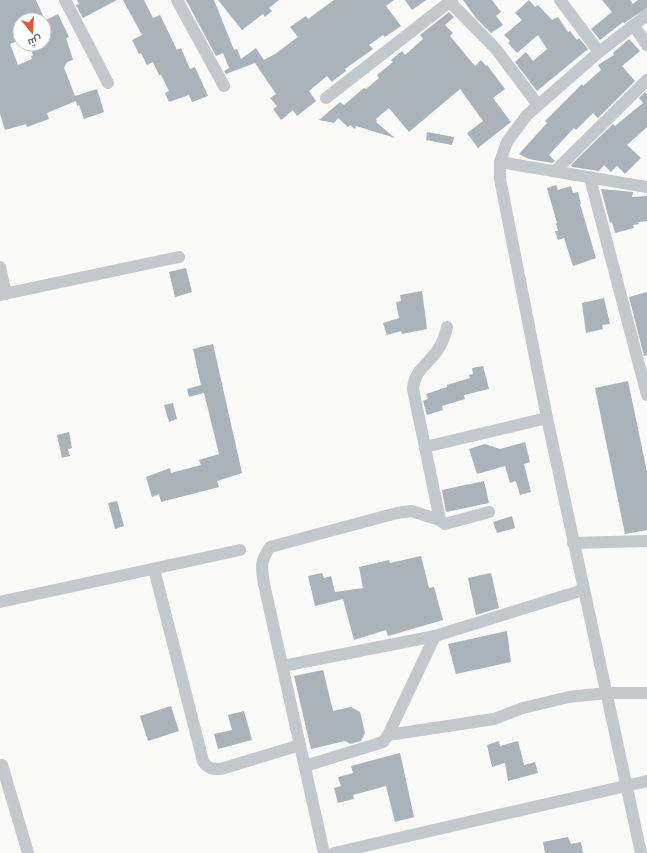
<svg xmlns="http://www.w3.org/2000/svg" width="647" height="853" viewBox="0 0 647 853" font-family="Lato,Cairo,sans-serif">
<rect width="100%" height="100%" fill="#fafaf8"/>
<g fill="#aab3b9">
<path d="M0 0H36L45 20H20V29L14 32 18 41 10 44 18 65 32 59 31 56 33 55 28 44H44V21L58 14 69 37 66 38 73 60 67 62 64 68 75 96 97 89 104 112 84 119 79 105 77 106 76 101 47 113 49 119 27 127 26 124 5 130 0 114Z"/>
<path d="M77 0H117L83 18 76 5 79 4Z"/>
<path d="M123 0H144L153 18 160 15 177 50 181 48 190 69 195 67 208 96 192 102 189 95 169 102 165 93 169 91 161 75H159L153 62 147 65 141 53 139 54 132 40 142 35Z"/>
<path d="M186 0H214L234 50 237 49 241 59 256 48 264 60 275 54 298 37 290 27 306 16 308 19 334 0H394L386 6 401 26 385 37 383 35 369 45 373 49 345 69 346 71 334 80 332 82 327 76 309 91 316 101 297 116 293 110 281 120 273 109 277 106 270 98 276 94 255 63 226 74 224 71 229 68 223 53 216 56Z"/>
<path d="M218 0H279L269 8 272 11 265 17 263 14 242 30Z"/>
<path d="M405 0H426L412 10Z"/>
<path d="M463 0H492L501 12 496 16 503 25 491 33 476 18Z"/>
<path d="M529 0 535 7 538 5 552 20 558 17 568 32 570 31 577 40 579 38 588 49 537 91 515 62 526 52 533 61 547 49 538 35 517 53 508 43 510 41 504 35 522 20 515 13Z"/>
<path d="M602 0H630L633 4 638 0H647V8L624 23 623 22 600 40 591 29 612 12Z"/>
<path d="M449 12 454 17 445 25 453 33 450 36 475 66 481 60 486 66 487 65 505 89 493 98 511 122 478 148 467 133 483 121 460 89 409 132 389 108 376 119 377 121 376 122 395 138 356 126 355 129 350 125 348 127 338 118 334 123 319 120 340 102 344 105 364 88 366 89 379 78 377 75 393 62 391 60 402 51 405 55 423 39 420 35Z"/>
<path d="M629 39 640 51 622 66 635 81 598 118 593 113 576 130 574 128 549 155 555 161 552 163 529 159 519 154 547 123 545 121 582 84 583 86 601 70 598 65 614 55 613 53Z"/>
<path d="M645 92 647 94V127L627 145 641 158 625 174 617 166 611 172 604 165 599 171 572 167 571 165 613 124 615 126 643 103 639 98Z"/>
<path d="M427 132 454 137 452 145 426 140Z"/>
<path d="M556 185 558 190 571 186 573 193 578 192 581 204H580L596 258 573 266 564 238 558 240 555 231H558L556 223H557L547 188Z"/>
<path d="M601 189 633 192 632 197 647 196V221L638 222 639 224 633 225 634 228 615 233 612 222 610 223Z"/>
<path d="M186 268 192 292 175 297 169 272Z"/>
<path d="M422 291 427 329 402 334 401 331 387 335 383 323 399 318 396 302 401 301 400 295Z"/>
<path d="M647 292V355L644 356 629 297Z"/>
<path d="M604 298 610 324 602 325 603 329 586 333 582 303Z"/>
<path d="M213 344 242 473 217 481 219 487 161 502 159 494 152 497 146 477 170 468 171 473 201 465 199 460 219 454 204 393 189 397 187 389 201 385 193 349Z"/>
<path d="M483 366 489 389 464 395 465 399 442 406 443 410 427 415 423 401 428 399 426 394 447 387V385L470 378 469 375 473 374 472 368Z"/>
<path d="M628 381 647 472V530L625 534 595 388Z"/>
<path d="M173 403 177 419 169 422 164 405Z"/>
<path d="M69 432 72 448 68 449 70 456 62 458 57 435Z"/>
<path d="M525 442 530 462 524 464 531 492 520 495 516 481 510 483 505 466 477 474 469 449 485 444 500 449Z"/>
<path d="M484 481 489 503 446 512 442 490Z"/>
<path d="M117 501 124 526 115 529 108 503Z"/>
<path d="M512 516 515 528 497 533 493 522Z"/>
<path d="M421 556 429 588 434 587 443 620 388 636 386 630 354 640 343 599 315 606 308 576 322 573 324 578 331 576 335 592 363 588 359 567 389 560 390 563Z"/>
<path d="M491 573 499 608 476 615 468 578Z"/>
<path d="M507 631 511 662 456 674 448 644Z"/>
<path d="M323 670 333 711 351 707 360 712 365 733 361 741 350 744 345 741 311 749 294 676Z"/>
<path d="M171 706 179 731 148 741 140 716Z"/>
<path d="M244 711 252 740 218 749 214 734 232 730 228 715Z"/>
<path d="M499 741 500 746 518 741 524 765 535 762 538 773 508 781 505 763 492 767 487 745Z"/>
<path d="M400 753 414 817 395 822 386 786 353 795 354 799 338 803 334 788 341 786 338 777 353 773 351 766Z"/>
<path d="M568 837 571 844 581 842 583 853H545L543 842Z"/>
</g>
<g fill="none" stroke-linecap="round" stroke-linejoin="round">
<g stroke="#c3c8cc" stroke-width="12">
<path d="M65 0 108 83"/>
<path d="M177 0 224 86"/>
<path d="M560 0 599 52"/>
<path d="M450 2 496 49 538 105"/>
<path d="M634 26 647 45"/>
<path d="M326 98 452 0"/>
<path d="M500 162 647 187"/>
<path d="M555 171 647 80"/>
<path d="M590 178 647 395"/>
<path d="M0 267 6 294"/>
<path d="M0 295 179 257"/>
<path d="M447 327C445 336 442 344 437 351 427 365 414 371 413 389L440 520 445 524 489 512"/>
<path d="M425 447 547 418"/>
<path d="M573 543 647 541"/>
<path d="M154 569 203 761C208 769 212 769 221 769L300 745"/>
<path d="M0 602 240 550"/>
<path d="M283 666 435 636 583 590"/>
<path d="M388 735 494 719 523 708 569 697 606 693H647"/>
<path d="M2 765 28 853"/>
<path d="M305 766 383 742 388 735 435 636"/>
<path d="M324 853 264 584C261 567 260 562 270 547L397 513 411 511 440 520"/>
<path d="M334 853 647 781"/>
<path d="M641 853 547 418 500 179V162L507 142 527 115 599 52 647 15"/>
</g>
</g>
<g transform="translate(32 32) rotate(162)"><circle r="19" fill="#ffffff" stroke="#c1c8cd"/>
<path d="M0-3L7 15L0 10L-7 15Z" fill="#e4572e"/>
<text y="-6" font-size="11" font-weight="bold" text-anchor="middle" fill="#657683">ش</text>
</g>
</svg>
